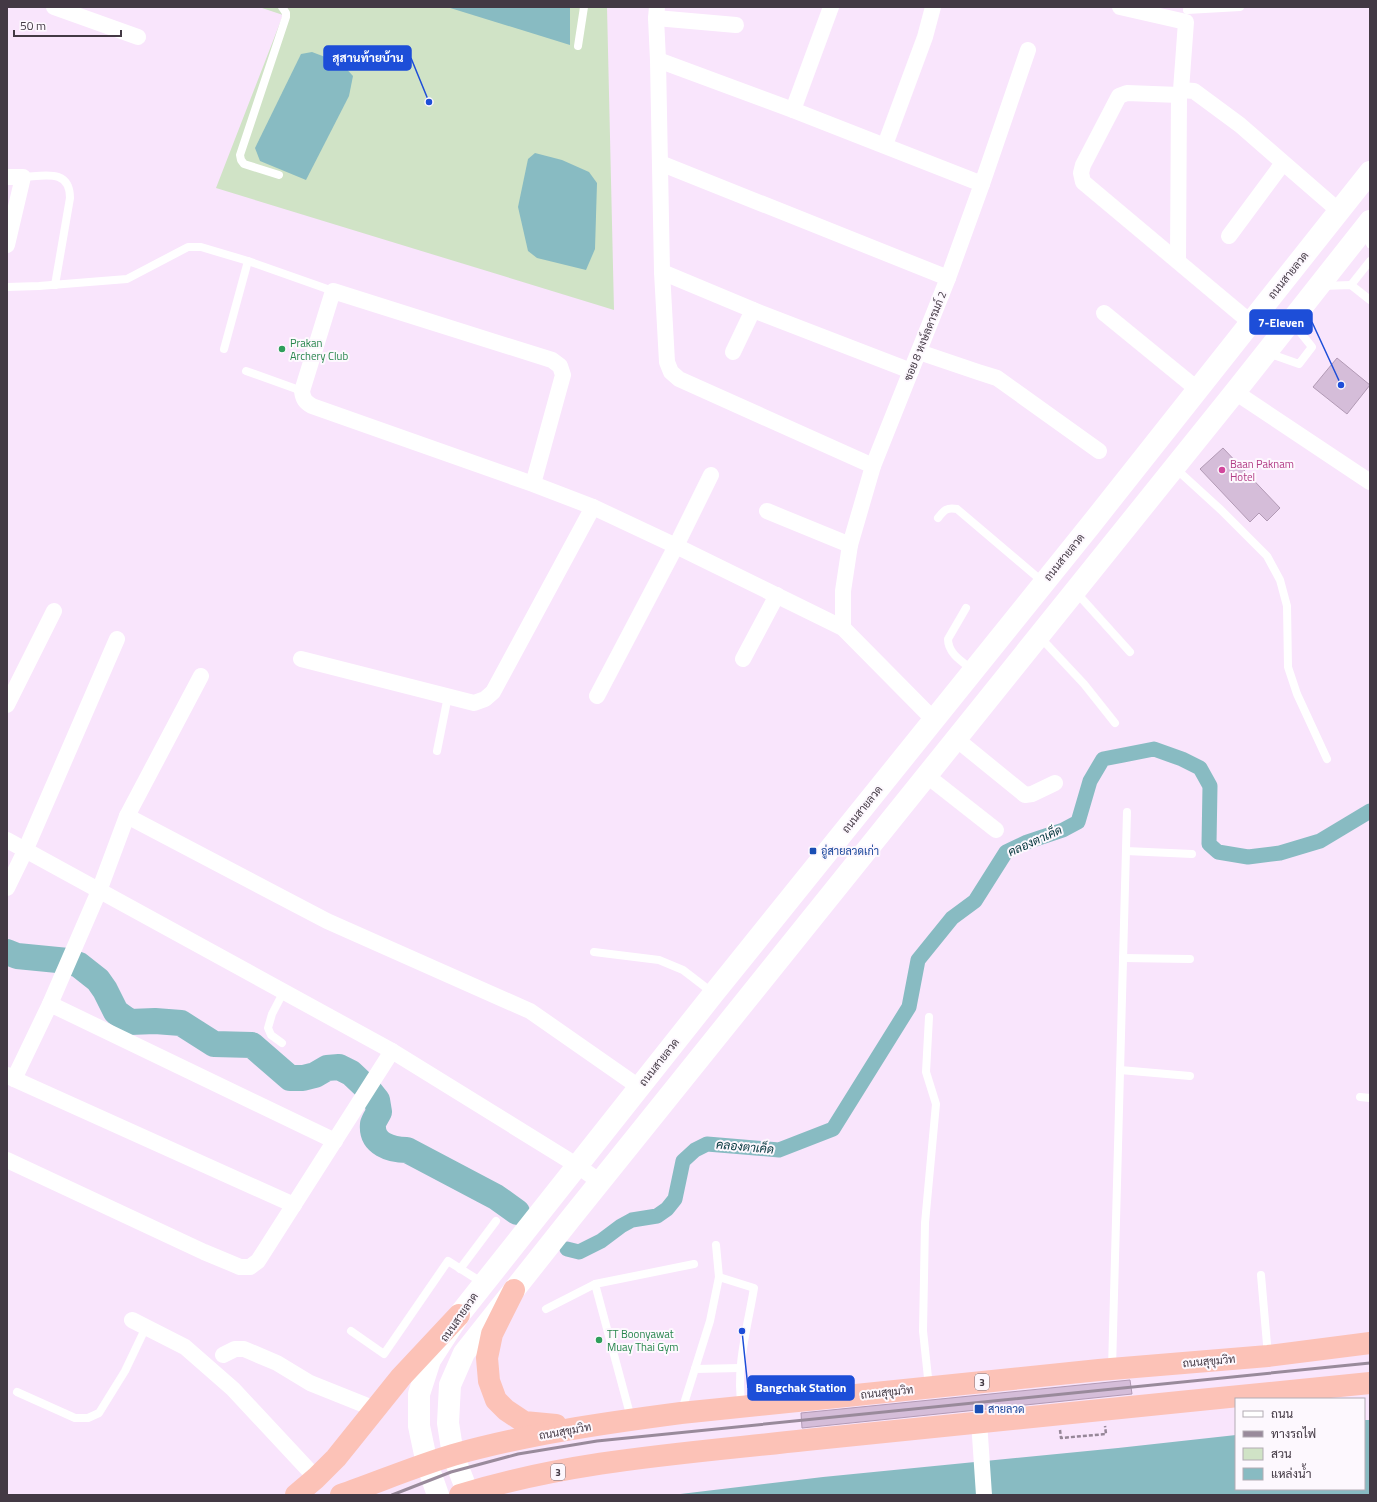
<svg xmlns="http://www.w3.org/2000/svg" width="1377" height="1502" viewBox="0 0 1377 1502" font-family="'Titillium Web',Sarabun,sans-serif">
<rect width="100%" height="100%" fill="#f9e5fc"/>
<path fill="#d0e3c6" d="M259 7H607L614 310 216 188 283 15Z"/>
<g fill="#88bbc2">
<path d="M447 7H570V45Z"/>
<path d="M312 52 341 63 353 76 349 96 306 180 260 161 255 148 301 54Z"/>
<path d="M535 153 562 160 589 172 597 183 595 249 586 270 537 258 528 251 518 207 528 159Z"/>
<path d="M1364 1420H1370V1495H672L823 1477 1118 1448 1236 1435V1489H1364Z"/>
</g>
<g fill="none" stroke-linecap="round" stroke-linejoin="round">
<path stroke="#88bbc2" stroke-width="15" d="M567 1249 579 1252 601 1241 621 1226 632 1220 657 1216 667 1209 675 1199 683 1161 695 1150 707 1144 779 1150 833 1129 909 1007 918 960 952 918 975 901 1006 852 1027 842 1063 830 1078 822 1090 781 1103 759 1154 749 1182 759 1200 768 1210 786 1209 844 1218 852 1248 857 1280 853 1320 841 1370 811"/>
<path stroke="#88bbc2" stroke-width="26" d="M7 952 17 956 68 961 79 965 98 980 105 990 116 1012 130 1022 155 1021 181 1023 214 1044 252 1045 290 1078H303L315 1075 327 1068 339 1067 351 1073 369 1090 377 1100 379 1112C377 1116 374 1120 373 1124 371 1144 391 1150 407 1150L496 1197 517 1212"/>
</g>
<g fill="#d5bdd9" stroke="#b29ab5">
<path d="M1337 358 1370 385 1347 414 1313 387Z"/>
<path d="M1223 448 1280 508 1267 521 1259 513 1250 522 1200 469Z"/>
<path d="M1130 1380 1132 1394 802 1428 801 1413Z"/>
</g>
<g fill="none" stroke-linecap="round" stroke-linejoin="round">
<path stroke="#968798" stroke-width="2.5" stroke-dasharray="4 2" stroke-linecap="butt" d="M1060 1430 1061 1438 1106 1434 1105 1426"/>
<g stroke="#fff" stroke-width="8">
<path d="M1187 10 1240 7"/>
<path d="M578 46 584 7"/>
<path d="M279 175 244 164 241 160 240 155 286 17V13L282 7"/>
<path d="M23 177C44 176 70 168 70 198L55 285"/>
<path d="M1365 231 1370 244"/>
<path d="M1351 285 1370 261"/>
<path d="M1322 286 1351 285 1370 300"/>
<path d="M7 287 39 286 127 279 188 247H201L248 261 333 291"/>
<path d="M224 349 248 261"/>
<path d="M1268 353 1299 364 1312 347 1292 322"/>
<path d="M246 371 302 391"/>
<path d="M1175 468 1221 510 1267 556 1280 580 1287 606 1288 667 1297 694 1327 759"/>
<path d="M938 518C944 510 947 507 957 509L1043 582"/>
<path d="M1075 591 1130 652"/>
<path d="M966 608 948 639C948 654 963 662 973 670"/>
<path d="M1039 636 1084 684 1115 723"/>
<path d="M437 751 448 696"/>
<path d="M1126 851 1192 854"/>
<path d="M594 952 659 960 683 970 713 993"/>
<path d="M1123 958 1190 959"/>
<path d="M929 1017 926 1072 936 1104 925 1223 923 1331 929 1387"/>
<path d="M282 1043 271 1035 268 1028 272 1014 284 991"/>
<path d="M1120 1070 1190 1076"/>
<path d="M1360 1097 1370 1098"/>
<path d="M716 1245 719 1277"/>
<path d="M460 1269 496 1221"/>
<path d="M1261 1275 1268 1356"/>
<path d="M595 1284 631 1418"/>
<path d="M546 1309 595 1284 694 1264"/>
<path d="M351 1331 384 1354 448 1261 483 1283"/>
<path d="M695 1369 740 1368"/>
<path d="M1112 1369 1127 812"/>
<path d="M17 1392 75 1418H88L99 1413 125 1371 146 1327"/>
<path d="M682 1410 710 1321 719 1277 754 1288C748 1325 735 1369 742 1407"/>
</g>
<g stroke="#fff" stroke-width="16">
<path d="M54 7 138 37"/>
<path d="M657 7 656 18 658 60 662 272 667 362 671 372 679 379 873 466"/>
<path d="M1120 7 1186 22 1181 90 1179 95 1178 261"/>
<path d="M656 18 736 25"/>
<path d="M658 60 793 110 982 184"/>
<path d="M1181 90 1194 91 1240 125 1339 211"/>
<path d="M1179 95 1127 93 1119 96 1083 165 1081 173 1083 182 1250 322"/>
<path d="M793 110 831 7"/>
<path d="M885 145 925 37 933 7"/>
<path d="M660 163 948 278"/>
<path d="M7 177H23L7 245"/>
<path d="M1229 236 1283 163"/>
<path d="M662 272 753 310 911 371"/>
<path d="M1104 313 1197 389"/>
<path d="M733 352 753 310"/>
<path d="M919 352 978 372 997 378 1099 451"/>
<path d="M1235 392 1370 482"/>
<path d="M533 484 563 375 560 366 552 360 333 291 302 391C303 399 305 402 312 406L533 484 593 507 676 546 843 628 934 720"/>
<path d="M767 511 850 545"/>
<path d="M843 628V591L850 545 873 466 948 278 982 184 1028 50"/>
<path d="M301 659 474 703 485 699 493 692 593 507"/>
<path d="M743 659 777 595"/>
<path d="M201 676 127 816 327 921 530 1011 639 1087"/>
<path d="M597 696 676 546 711 475"/>
<path d="M7 705 54 611"/>
<path d="M955 738 1025 795 1032 794 1055 783"/>
<path d="M926 775 996 830"/>
<path d="M7 840 392 1051 578 1166 600 1182"/>
<path d="M7 888 25 851 117 639"/>
<path d="M50 1004 335 1141"/>
<path d="M7 1075 14 1079 50 1004 99 891 127 816"/>
<path d="M14 1079 294 1205"/>
<path d="M7 1160 204 1252 240 1267H250L258 1261 392 1051"/>
<path d="M132 1320 185 1347 233 1389 316 1478"/>
<path d="M223 1355 235 1349H244L277 1363 310 1383 375 1409"/>
<path d="M979 1421 984 1495"/>
</g>
<g stroke="#fff" stroke-width="22">
<path d="M468 1493 453 1455 448 1423 450 1385 464 1353 571 1218 1235 392 1370 221"/>
<path d="M438 1495 427 1464 419 1426V1394L430 1360 459 1315 714 993 1089 527 1370 172"/>
</g>
<g stroke="#fcc2b7" stroke-width="22">
<path d="M514 1290 492 1334 487 1358 489 1381 496 1400 506 1410 524 1422 556 1425"/>
<path d="M296 1495 316 1478 336 1458 401 1377 459 1315"/>
<path d="M341 1495C378 1482 416 1466 453 1455 527 1434 605 1423 681 1413L1099 1370 1268 1356 1370 1343"/>
<path d="M460 1495C572 1460 690 1453 806 1440 994 1420 1182 1402 1370 1383"/>
</g>
<path stroke="#998a9b" stroke-width="3" d="M392 1495 451 1472 518 1454 597 1441 1370 1363"/>
</g>
<g fill="#2e9e5b" stroke="#fdf8fe" stroke-width="1.5">
<circle cx="282" cy="349" r="4"/>
<circle cx="599" cy="1340" r="4"/>
</g>
<circle fill="#d1479c" stroke="#fdf8fe" stroke-width="1.5" cx="1222" cy="470" r="4"/>
<g fill="#1a4fb4" stroke="#fdf8fe" stroke-width="1.5">
<rect x="809" y="847" width="8" height="8" rx="2"/>
<rect x="974" y="1404" width="10" height="10" rx="2"/>
</g>
<g text-anchor="middle" stroke-width="4" stroke-linejoin="round" paint-order="stroke">
<g fill="#fdf8fe" stroke="#7b727c" stroke-width="1">
<rect x="975" y="1374" width="14" height="16" rx="3"/>
<rect x="551" y="1464" width="14" height="16" rx="3"/>
</g>
<g font-size="10" font-weight="bold" fill="#433944">
<text x="982" y="1386">3</text>
<text x="558" y="1476">3</text>
</g>
<g font-size="11" fill="#433944" stroke="#fdf8fe">
<text transform="translate(1288 275) rotate(-51)" y="4">ถนนสายลวด</text>
<text transform="translate(925 336) rotate(-68)" y="4">ซอย 8 หงษ์ลดารมภ์ 2</text>
<text transform="translate(1064 557) rotate(-51)" y="4">ถนนสายลวด</text>
<text transform="translate(862 809) rotate(-51)" y="4">ถนนสายลวด</text>
<text transform="translate(659 1062) rotate(-52)" y="4">ถนนสายลวด</text>
<text transform="translate(459 1317) rotate(-55)" y="4">ถนนสายลวด</text>
<text transform="translate(1209 1361) rotate(-5)" y="4">ถนนสุขุมวิท</text>
<text transform="translate(887 1392) rotate(-6)" y="4">ถนนสุขุมวิท</text>
<text transform="translate(565 1431) rotate(-10)" y="4">ถนนสุขุมวิท</text>
</g>
<g font-size="11" fill="#27864d" stroke="#fdf8fe" text-anchor="start">
<text x="290" y="347">Prakan<tspan x="290" dy="13">Archery Club</tspan></text>
<text x="607" y="1338">TT Boonyawat<tspan x="607" dy="13">Muay Thai Gym</tspan></text>
</g>
<g font-size="11" fill="#b23c85" stroke="#fdf8fe" text-anchor="start">
<text x="1230" y="468">Baan Paknam<tspan x="1230" dy="13">Hotel</tspan></text>
</g>
<g font-size="11" fill="#164399" stroke="#fdf8fe" text-anchor="start">
<text x="821" y="855">อู่สายลวดเก่า</text>
<text x="988" y="1413">สายลวด</text>
</g>
<g font-size="12" font-style="italic" fill="#00343a" stroke="#fdf8fe">
<text transform="translate(1035 841) rotate(-24)" y="4">คลองตาเค็ด</text>
<text transform="translate(745 1147) rotate(5)" y="4">คลองตาเค็ด</text>
</g>
</g>
<path fill="none" stroke="#1d4ed8" stroke-width="1.5" d="M429 102L411 58M1341 385L1312 322M742 1331L748 1388"/>
<g fill="#1d4ed8" stroke="#fdf8fe" stroke-width="1.5">
<circle cx="429" cy="102" r="4"/>
<circle cx="1341" cy="385" r="4"/>
<circle cx="742" cy="1331" r="4"/>
</g>
<g fill="#1d4ed8" stroke="#1d4ed8" stroke-width="1.5">
<rect x="324" y="46" width="87" height="24" rx="4"/>
<rect x="1250" y="310" width="62" height="24" rx="4"/>
<rect x="748" y="1376" width="106" height="24" rx="4"/>
</g>
<g font-size="12" text-anchor="middle" font-weight="bold" fill="#fff">
<text x="368" y="62">สุสานท้ายบ้าน</text>
<text x="1281" y="327">7-Eleven</text>
<text x="801" y="1392">Bangchak Station</text>
</g>
<rect width="1377" height="1502" fill="none" stroke="#433944" stroke-width="16"/>
<rect x="1235" y="1398" width="130" height="92" fill="#fdf8fe" stroke="#b3acb4"/>
<rect x="1243" y="1411" width="20" height="6" fill="#ffffff" stroke="#b3acb4"/>
<text x="1271" y="1418" font-size="12" fill="#433944">ถนน</text>
<rect x="1243" y="1431" width="20" height="6" fill="#998a9b" stroke="#b3acb4"/>
<text x="1271" y="1438" font-size="12" fill="#433944">ทางรถไฟ</text>
<rect x="1243" y="1448" width="20" height="12" fill="#d0e3c6" stroke="#b3acb4"/>
<text x="1271" y="1458" font-size="12" fill="#433944">สวน</text>
<rect x="1243" y="1468" width="20" height="12" fill="#88bbc2" stroke="#b3acb4"/>
<text x="1271" y="1478" font-size="12" fill="#433944">แหล่งน้ำ</text>
<path d="M14 30v6h107v-6" fill="none" stroke="#433944" stroke-width="2"/>
<text x="20" y="30" font-size="12" fill="#433944" stroke="#fdf8fe" stroke-width="3" paint-order="stroke">50 m</text>
</svg>
